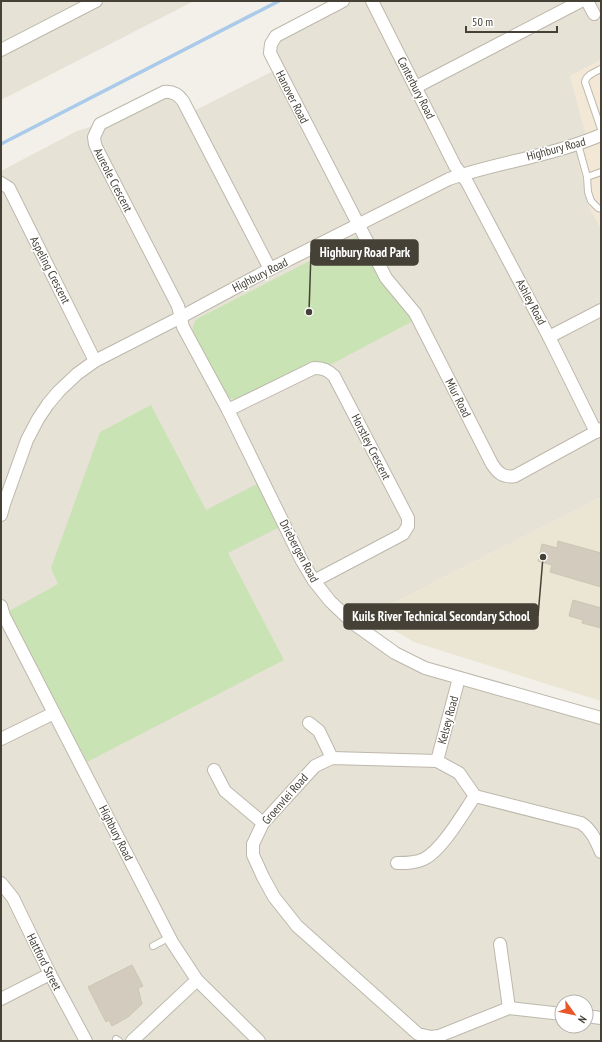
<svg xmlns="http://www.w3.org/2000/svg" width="602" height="1042" viewBox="0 0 602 1042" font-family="'PT Sans Narrow',sans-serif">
<rect width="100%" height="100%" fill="#f2f0e8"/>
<g fill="#e6e2d6" fill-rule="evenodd">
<path d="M1 1H194L1 100Z"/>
<path d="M343 1H601V60L570 76 588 142 587 203 601 229V497L355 623 425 666 601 717V1041H1V171L77 131 100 124 164 91 190 113 277 69 270 43ZM562 1002H586V1026H562Z"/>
</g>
<path fill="#f2e8d5" d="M601 60V229L587 203 575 146 588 142 570 76Z"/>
<path fill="#eae6d3" d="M601 497V701L414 642 369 616Z"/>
<g fill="#cae3b4">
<path d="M356 237 386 286 402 304 413 321 330 365 317 363 239 400 231 399 225 395 193 333C192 327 193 323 197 319Z"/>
<path d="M151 405 206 510 257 484 280 527 228 553 284 660 87 762 9 611 58 584 51 568 100 432Z"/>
</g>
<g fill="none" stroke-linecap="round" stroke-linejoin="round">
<path stroke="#a9caea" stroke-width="3.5" d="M1 144 279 1"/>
</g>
<g fill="#d3ccbe" stroke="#cdc5b2">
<path d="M558 541 601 553V587L550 572 552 565 538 561 542 544 557 548Z"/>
<path d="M573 600 601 608V628L582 623 583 620 569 616Z"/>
<path d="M132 965 143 986 138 988 142 1004 128 1017 112 1026 109 1020 106 1022 88 987Z"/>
</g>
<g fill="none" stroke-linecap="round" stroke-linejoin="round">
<defs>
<g id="lane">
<path d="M601 69C595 72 586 75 585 82L601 129"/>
<path d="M578 144 587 177 588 192 591 201 598 208 601 209"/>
<path d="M587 177 601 172"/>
<path d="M153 946 170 937"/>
<path d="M116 1039 119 1041"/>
</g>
<g id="street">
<path d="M343 1 276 36 271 44 270 53 386 278 415 313 492 464C498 473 503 478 515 476L601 429"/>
<path d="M372 1 455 166 467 182 549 337 596 432"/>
<path d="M587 1 594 14"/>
<path d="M1 50 96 1"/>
<path d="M416 87 581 1"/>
<path d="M1 183 9 188 11 192 95 361"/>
<path d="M270 269 183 101C178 94 172 91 164 92L100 124 94 137 95 144 98 151 178 306 183 327 228 410 302 561 314 581 330 601 353 623 395 653 425 668 601 718"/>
<path d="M549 337 601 310"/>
<path d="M228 410 314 368C323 368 328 370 334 376L408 518V526L403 534 314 581"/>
<path d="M1 515 4 504 27 440 38 419 48 404 59 391 77 374 95 361 181 317 270 269 449 179C498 162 552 156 601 135"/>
<path d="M1 606 4 616 172 942 197 980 259 1041"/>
<path d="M309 723 319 731 332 758"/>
<path d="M1 739 54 713"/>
<path d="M437 761 459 678"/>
<path d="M214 770 225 791 263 823"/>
<path d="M397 863C406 863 416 863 424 859 443 849 463 813 475 796"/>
<path d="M1 883 13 898 50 974 86 1041"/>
<path d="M500 944 509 1008"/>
<path d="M1 999 50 974"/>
<path d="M562 1014 509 1008 439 1036 431 1037 418 1034 297 926 274 897 263 877 253 855V844L263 823 315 766 332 758 437 761 459 773 475 796 581 823C592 830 596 841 601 852"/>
<path d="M586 1016 601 1018"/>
<path d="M132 1041 197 980"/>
</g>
</defs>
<use href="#lane" stroke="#bdb8ab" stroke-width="8"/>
<use href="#street" stroke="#bdb8ab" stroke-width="14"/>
<use href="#lane" stroke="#fff" stroke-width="6"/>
<use href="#street" stroke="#fff" stroke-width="12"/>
</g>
<g text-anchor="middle" stroke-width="3" stroke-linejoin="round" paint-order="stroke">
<g font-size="12" fill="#454137" stroke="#fff">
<text transform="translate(416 88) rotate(63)" y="4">Canterbury Road</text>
<text transform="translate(292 97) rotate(63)" y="4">Hanover Road</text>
<text transform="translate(556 149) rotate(-15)" y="4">Highbury Road</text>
<text transform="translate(113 180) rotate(63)" y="4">Aureole Crescent</text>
<text transform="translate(50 270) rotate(63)" y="4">Aspeling Crescent</text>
<text transform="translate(260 275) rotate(-27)" y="4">Highbury Road</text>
<text transform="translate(531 302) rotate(62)" y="4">Ashley Road</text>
<text transform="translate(458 398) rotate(63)" y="4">Miur Road</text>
<text transform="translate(371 447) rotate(63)" y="4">Horstley Crescent</text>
<text transform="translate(299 551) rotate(62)" y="4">Driebergen Road</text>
<text transform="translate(448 720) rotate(-75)" y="4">Kelsey Road</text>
<text transform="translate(285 799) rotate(-49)" y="4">Groenvlei Road</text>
<text transform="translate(116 833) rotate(63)" y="4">Highbury Road</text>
<text transform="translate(44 962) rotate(63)" y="4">Hattford Street</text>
</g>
</g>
<path fill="none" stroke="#454137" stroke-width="1.5" d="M309 312L311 252M543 557L538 616"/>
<g fill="#454137" stroke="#fff" stroke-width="1.5">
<circle cx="309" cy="312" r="4"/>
<circle cx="543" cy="557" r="4"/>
</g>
<g fill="#454137" stroke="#454137" stroke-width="1.5">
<rect x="311" y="240" width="107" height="25" rx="4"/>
<rect x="344" y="604" width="194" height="25" rx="4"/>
</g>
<g font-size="13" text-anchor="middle" font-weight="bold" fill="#fff">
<text x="365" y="257">Highbury Road Park</text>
<text x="441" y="621">Kuils River Technical Secondary School</text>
</g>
<rect width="602" height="1042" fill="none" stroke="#454137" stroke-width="4"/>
<g transform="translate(574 1014) rotate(123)"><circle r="19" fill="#ffffff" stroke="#b5b3af"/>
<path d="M0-3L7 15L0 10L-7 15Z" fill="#e85629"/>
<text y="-6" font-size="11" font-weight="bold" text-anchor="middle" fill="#454137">N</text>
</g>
<path d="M466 26v6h91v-6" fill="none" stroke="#454137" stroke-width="2"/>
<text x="472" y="26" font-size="12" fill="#454137" stroke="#ffffff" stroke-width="3" paint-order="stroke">50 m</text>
</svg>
